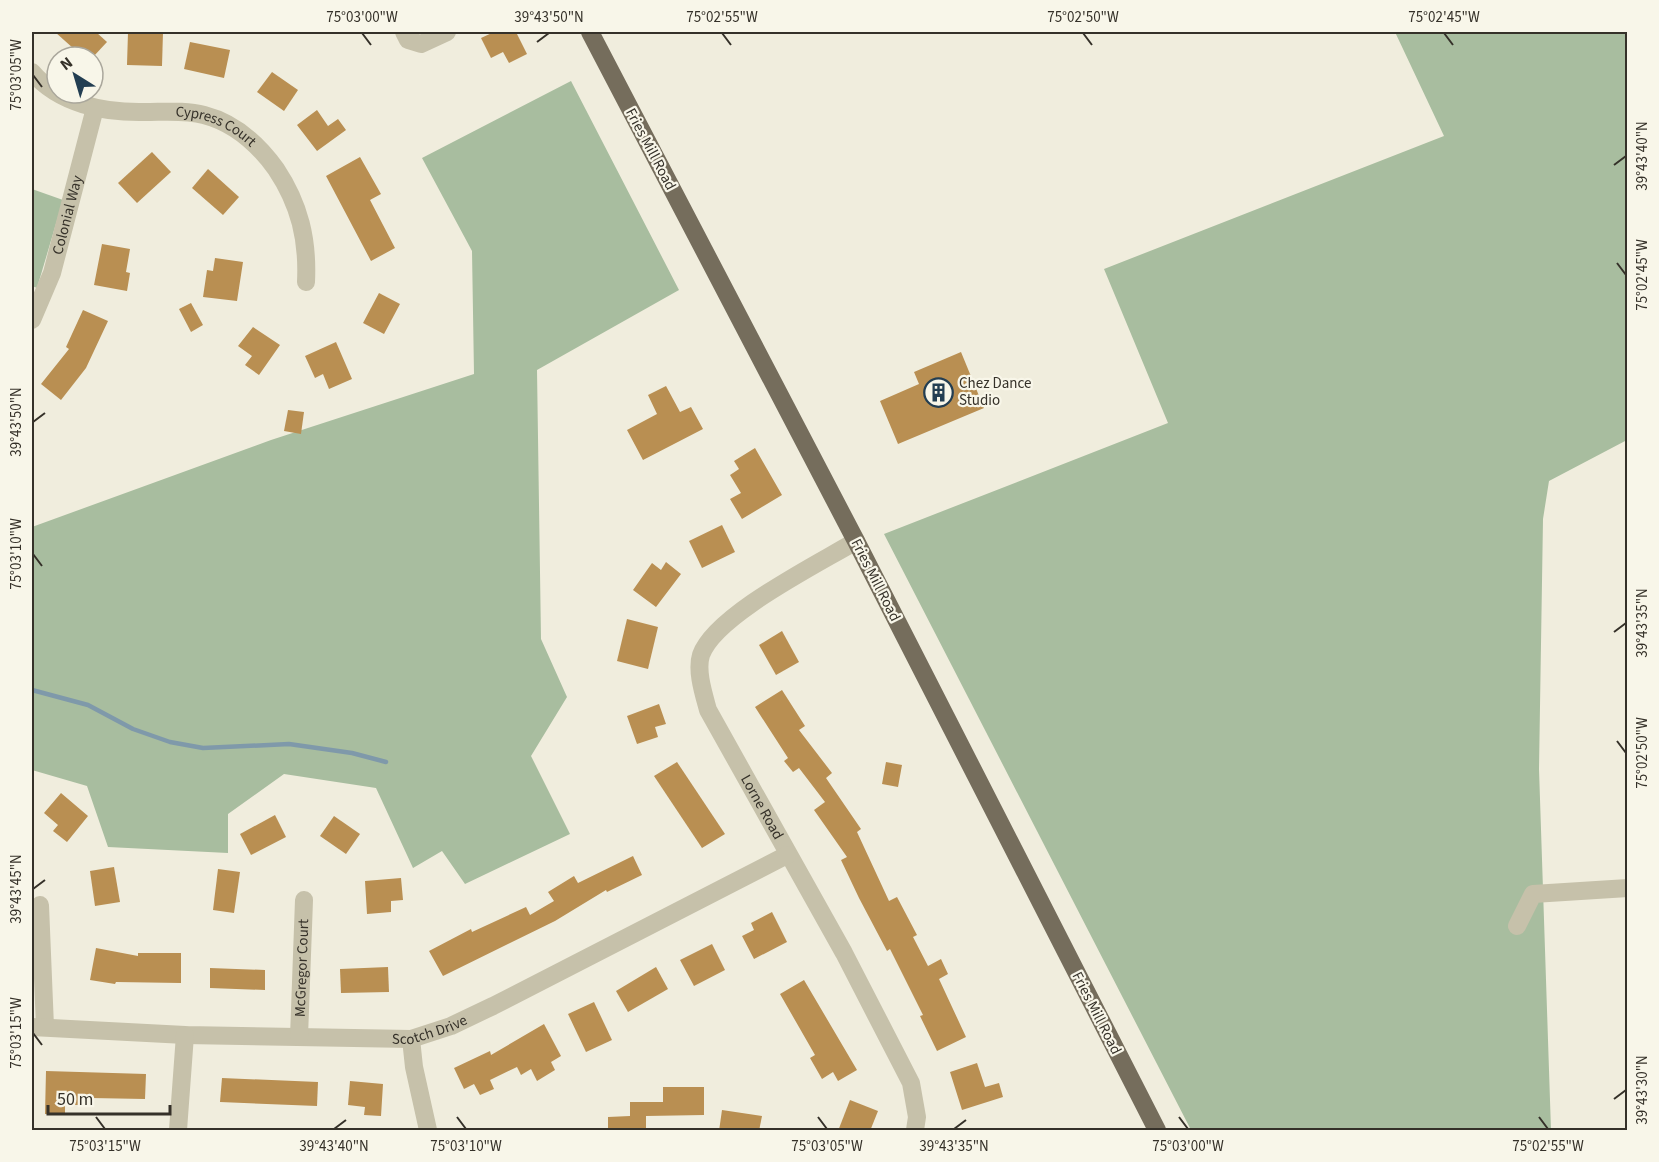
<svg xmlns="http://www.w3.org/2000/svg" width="1659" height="1162" viewBox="0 0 1659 1162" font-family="'Source Sans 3',sans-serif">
<rect width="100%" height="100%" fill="#f0eddd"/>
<g fill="#a8bd9f">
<path d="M1395 32H1627V440L1549 481 1543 519 1539 769 1551 1130H1191L884 534 1168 423 1104 269 1444 136Z"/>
<path d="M571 81 679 290 537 370 541 639 567 697 531 756 570 834 465 884 442 851 413 868 376 788 284 774 228 814V853L108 847 87 786 32 770V527L271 440 474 374 472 251 422 158Z"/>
<path d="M32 189 63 200 37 288 32 286Z"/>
</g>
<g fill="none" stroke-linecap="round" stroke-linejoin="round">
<path stroke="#7f99aa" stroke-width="4.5" d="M32 690 88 705 133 729 170 742 203 748 289 744 352 753 386 762"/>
</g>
<g fill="#b98f52">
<path d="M55 32H96L107 42 93 57H83Z"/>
<path d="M128 32H163L162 66 127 65Z"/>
<path d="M494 32H516L527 54 509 63 503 52 491 58 481 38Z"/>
<path d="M190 42 230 50 224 78 184 69Z"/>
<path d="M272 72 298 90 284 111 257 92Z"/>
<path d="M317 110 328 126 338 119 346 130 317 151 297 125Z"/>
<path d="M152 152 171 172 137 203 118 183Z"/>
<path d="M360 157 381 194 370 200 395 248 371 261 326 176Z"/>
<path d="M208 169 239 197 223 215 192 188Z"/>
<path d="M102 244 130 249 126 272 130 273 127 291 94 285Z"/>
<path d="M215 258 243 262 237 301 203 297 207 270 213 271Z"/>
<path d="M379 293 400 304 384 334 363 323Z"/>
<path d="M191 303 203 325 191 332 179 309Z"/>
<path d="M83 310 108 321 86 368 61 400 41 384 69 349 66 347Z"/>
<path d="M253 327 280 345 259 375 245 365 252 356 238 346Z"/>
<path d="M336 342 352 379 329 389 323 374 315 378 305 356Z"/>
<path d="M961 352 984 408 898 444 880 401 919 384 914 372Z"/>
<path d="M666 386 680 412 691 407 703 429 643 460 627 430 657 414 648 395Z"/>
<path d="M288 410 304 412 301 434 284 431Z"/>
<path d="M755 448 782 495 742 519 730 499 741 493 730 475 739 469 734 461Z"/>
<path d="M722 525 735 552 702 568 689 541Z"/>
<path d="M666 562 681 574 656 607 633 590 652 563 661 570Z"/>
<path d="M627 619 658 627 648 669 617 661Z"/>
<path d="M782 631 799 662 776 675 759 645Z"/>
<path d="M782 690 805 726 799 730 832 773 826 778 861 829 857 832 889 901 897 897 917 935 913 937 928 966 941 959 948 974 939 979 966 1037 937 1051 920 1016 923 1015 890 949 887 951 859 898 841 860 847 857 814 810 825 802 799 768 793 772 784 761 788 758 755 707Z"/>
<path d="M659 704 666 724 655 727 658 737 637 744 627 716Z"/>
<path d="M677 762 725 834 702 848 654 776Z"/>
<path d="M886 762 902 765 898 787 882 784Z"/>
<path d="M61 793 88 816 67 842 53 831 58 825 44 813Z"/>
<path d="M275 815 286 837 251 855 240 834Z"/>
<path d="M334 816 360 834 346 854 320 836Z"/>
<path d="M633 856 642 875 607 892 606 890 555 921 443 976 429 951 471 929 472 932 526 907 530 915 554 901 548 892 574 876 578 883Z"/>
<path d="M114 867 120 902 95 906 90 871Z"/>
<path d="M218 869 240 872 234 913 213 910Z"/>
<path d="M401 878 403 900 391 901V912L367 914 365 881Z"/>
<path d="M772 912 787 942 754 959 742 936 754 930 751 923Z"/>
<path d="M712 944 725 970 694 986 680 960Z"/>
<path d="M96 948 138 956V953H181V983L116 982 115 984 90 980Z"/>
<path d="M388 967 389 992 341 993 340 969Z"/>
<path d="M656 967 668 989 628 1012 616 991Z"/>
<path d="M210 968 265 970V990L210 988Z"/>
<path d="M804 980 857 1070 838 1081 833 1072 822 1079 810 1058 815 1055 780 994Z"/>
<path d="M594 1002 612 1040 586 1052 568 1014Z"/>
<path d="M544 1024 561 1056 551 1062 555 1070 537 1081 531 1069 521 1075 517 1067 490 1080 494 1089 480 1095 474 1084 464 1089 454 1068 490 1051 491 1055Z"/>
<path d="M977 1063 985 1087 999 1083 1003 1097 962 1110 950 1072Z"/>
<path d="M46 1071 146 1074 145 1099 91 1098V1105H65V1115L45 1114Z"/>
<path d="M222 1078 318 1082 317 1106 220 1102Z"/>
<path d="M350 1081 383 1084 381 1116 364 1115 365 1107 348 1105Z"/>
<path d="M663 1087H704V1115L646 1116V1131H608V1117L630 1116V1102H663Z"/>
<path d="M850 1100 878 1111 870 1131H838Z"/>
<path d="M722 1110 762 1116 759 1131H719Z"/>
</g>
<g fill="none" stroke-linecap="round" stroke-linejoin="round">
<g stroke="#c6c1aa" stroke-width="18">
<path d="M404 32 408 40 421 44 447 32"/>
<path id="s1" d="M32 72C59 104 104 113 145 112 164 112 186 110 204 115 235 123 258 144 276 169 300 205 308 240 306 282"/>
<path id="s2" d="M32 320 52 273 95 108"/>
<path id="s3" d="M856 541C818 564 715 615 701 655 696 671 704 695 708 710L844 953 911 1083 917 1117 915 1130"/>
<path d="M40 905 45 1027"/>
<path d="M1517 926 1533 894 1628 888"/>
<path id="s4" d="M32 1027 185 1035 411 1039 451 1026 493 1006 787 855"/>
<path id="s5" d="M299 1037 304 900"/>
<path d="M411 1039 414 1067 428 1130"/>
<path d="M178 1130 185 1035"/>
</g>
<path stroke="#756d5c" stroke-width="18" d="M590 32 856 541 1157 1130"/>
</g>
<path fill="none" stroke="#353129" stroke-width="2" d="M362 33 371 45M722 33 731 45M1083 33 1092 45M1444 33 1453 45M537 42 549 33M33 75 42 87M1614 165 1626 156M1617 263 1626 275M33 422 45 413M33 554 42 566M1614 632 1626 623M1617 741 1626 753M33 889 45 880M33 1033 42 1045M1614 1099 1626 1090M96 1117 105 1129M457 1117 466 1129M818 1117 827 1129M1179 1117 1188 1129M1539 1117 1548 1129M334 1129 346 1120M954 1129 966 1120"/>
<defs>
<symbol id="building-ring" viewBox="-11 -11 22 22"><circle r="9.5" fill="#f8f6e9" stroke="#233e52" stroke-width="1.5"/><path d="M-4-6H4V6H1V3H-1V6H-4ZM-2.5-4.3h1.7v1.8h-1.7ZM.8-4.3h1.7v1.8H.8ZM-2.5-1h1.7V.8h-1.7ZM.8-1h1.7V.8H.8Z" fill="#233e52"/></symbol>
</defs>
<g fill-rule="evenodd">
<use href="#building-ring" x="922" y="376" width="33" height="33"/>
</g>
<g text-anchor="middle" stroke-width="4.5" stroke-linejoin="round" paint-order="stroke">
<g font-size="15" fill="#353129" stroke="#f8f6e9">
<text dy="5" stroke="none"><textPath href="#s1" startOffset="198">Cypress Court</textPath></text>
<text transform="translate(651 149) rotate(62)" y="5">Fries Mill Road</text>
<text dy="5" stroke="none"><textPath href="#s2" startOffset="111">Colonial Way</textPath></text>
<text transform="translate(876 580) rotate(63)" y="5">Fries Mill Road</text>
<text dy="5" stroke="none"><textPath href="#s3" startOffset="362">Lorne Road</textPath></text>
<text dy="5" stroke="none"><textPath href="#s5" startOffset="69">McGregor Court</textPath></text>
<text transform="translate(1097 1013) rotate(63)" y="5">Fries Mill Road</text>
<text dy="5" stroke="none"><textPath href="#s4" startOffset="399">Scotch Drive</textPath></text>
</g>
<g font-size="15" fill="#353129" stroke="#f8f6e9" text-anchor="start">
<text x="959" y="388">Chez Dance<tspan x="959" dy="17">Studio</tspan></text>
</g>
</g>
<rect width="1659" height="1162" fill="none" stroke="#f8f6e9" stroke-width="66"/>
<g transform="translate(75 75) rotate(323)"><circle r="28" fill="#f8f6e9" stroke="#aaa79c" stroke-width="1.5"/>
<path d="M0-4.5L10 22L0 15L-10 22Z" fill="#233e52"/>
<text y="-9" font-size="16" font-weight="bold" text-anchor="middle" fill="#353129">N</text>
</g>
<path d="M48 1105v9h122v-9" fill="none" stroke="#353129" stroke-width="3"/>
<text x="57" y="1105" font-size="18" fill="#353129" stroke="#f8f6e9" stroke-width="4.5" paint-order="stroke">50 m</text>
<rect x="33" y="33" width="1593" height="1096" fill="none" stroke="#353129" stroke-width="2"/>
<g font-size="15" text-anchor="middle" fill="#353129">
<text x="362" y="22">75°03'00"W</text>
<text x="549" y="22">39°43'50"N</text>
<text x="722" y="22">75°02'55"W</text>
<text x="1083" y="22">75°02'50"W</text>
<text x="1444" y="22">75°02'45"W</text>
<text transform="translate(16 75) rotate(-90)" y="5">75°03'05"W</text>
<text transform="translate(1642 156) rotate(-90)" y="5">39°43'40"N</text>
<text transform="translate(1642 275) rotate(-90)" y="5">75°02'45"W</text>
<text transform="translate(16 422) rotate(-90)" y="5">39°43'50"N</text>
<text transform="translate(16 554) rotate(-90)" y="5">75°03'10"W</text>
<text transform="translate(1642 623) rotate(-90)" y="5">39°43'35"N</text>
<text transform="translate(1642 753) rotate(-90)" y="5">75°02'50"W</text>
<text transform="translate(16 889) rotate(-90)" y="5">39°43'45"N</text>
<text transform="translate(16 1033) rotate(-90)" y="5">75°03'15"W</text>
<text transform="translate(1642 1090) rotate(-90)" y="5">39°43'30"N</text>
<text x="105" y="1151">75°03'15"W</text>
<text x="334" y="1151">39°43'40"N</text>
<text x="466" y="1151">75°03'10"W</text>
<text x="827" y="1151">75°03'05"W</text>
<text x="954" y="1151">39°43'35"N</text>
<text x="1188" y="1151">75°03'00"W</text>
<text x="1548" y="1151">75°02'55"W</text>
</g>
</svg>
